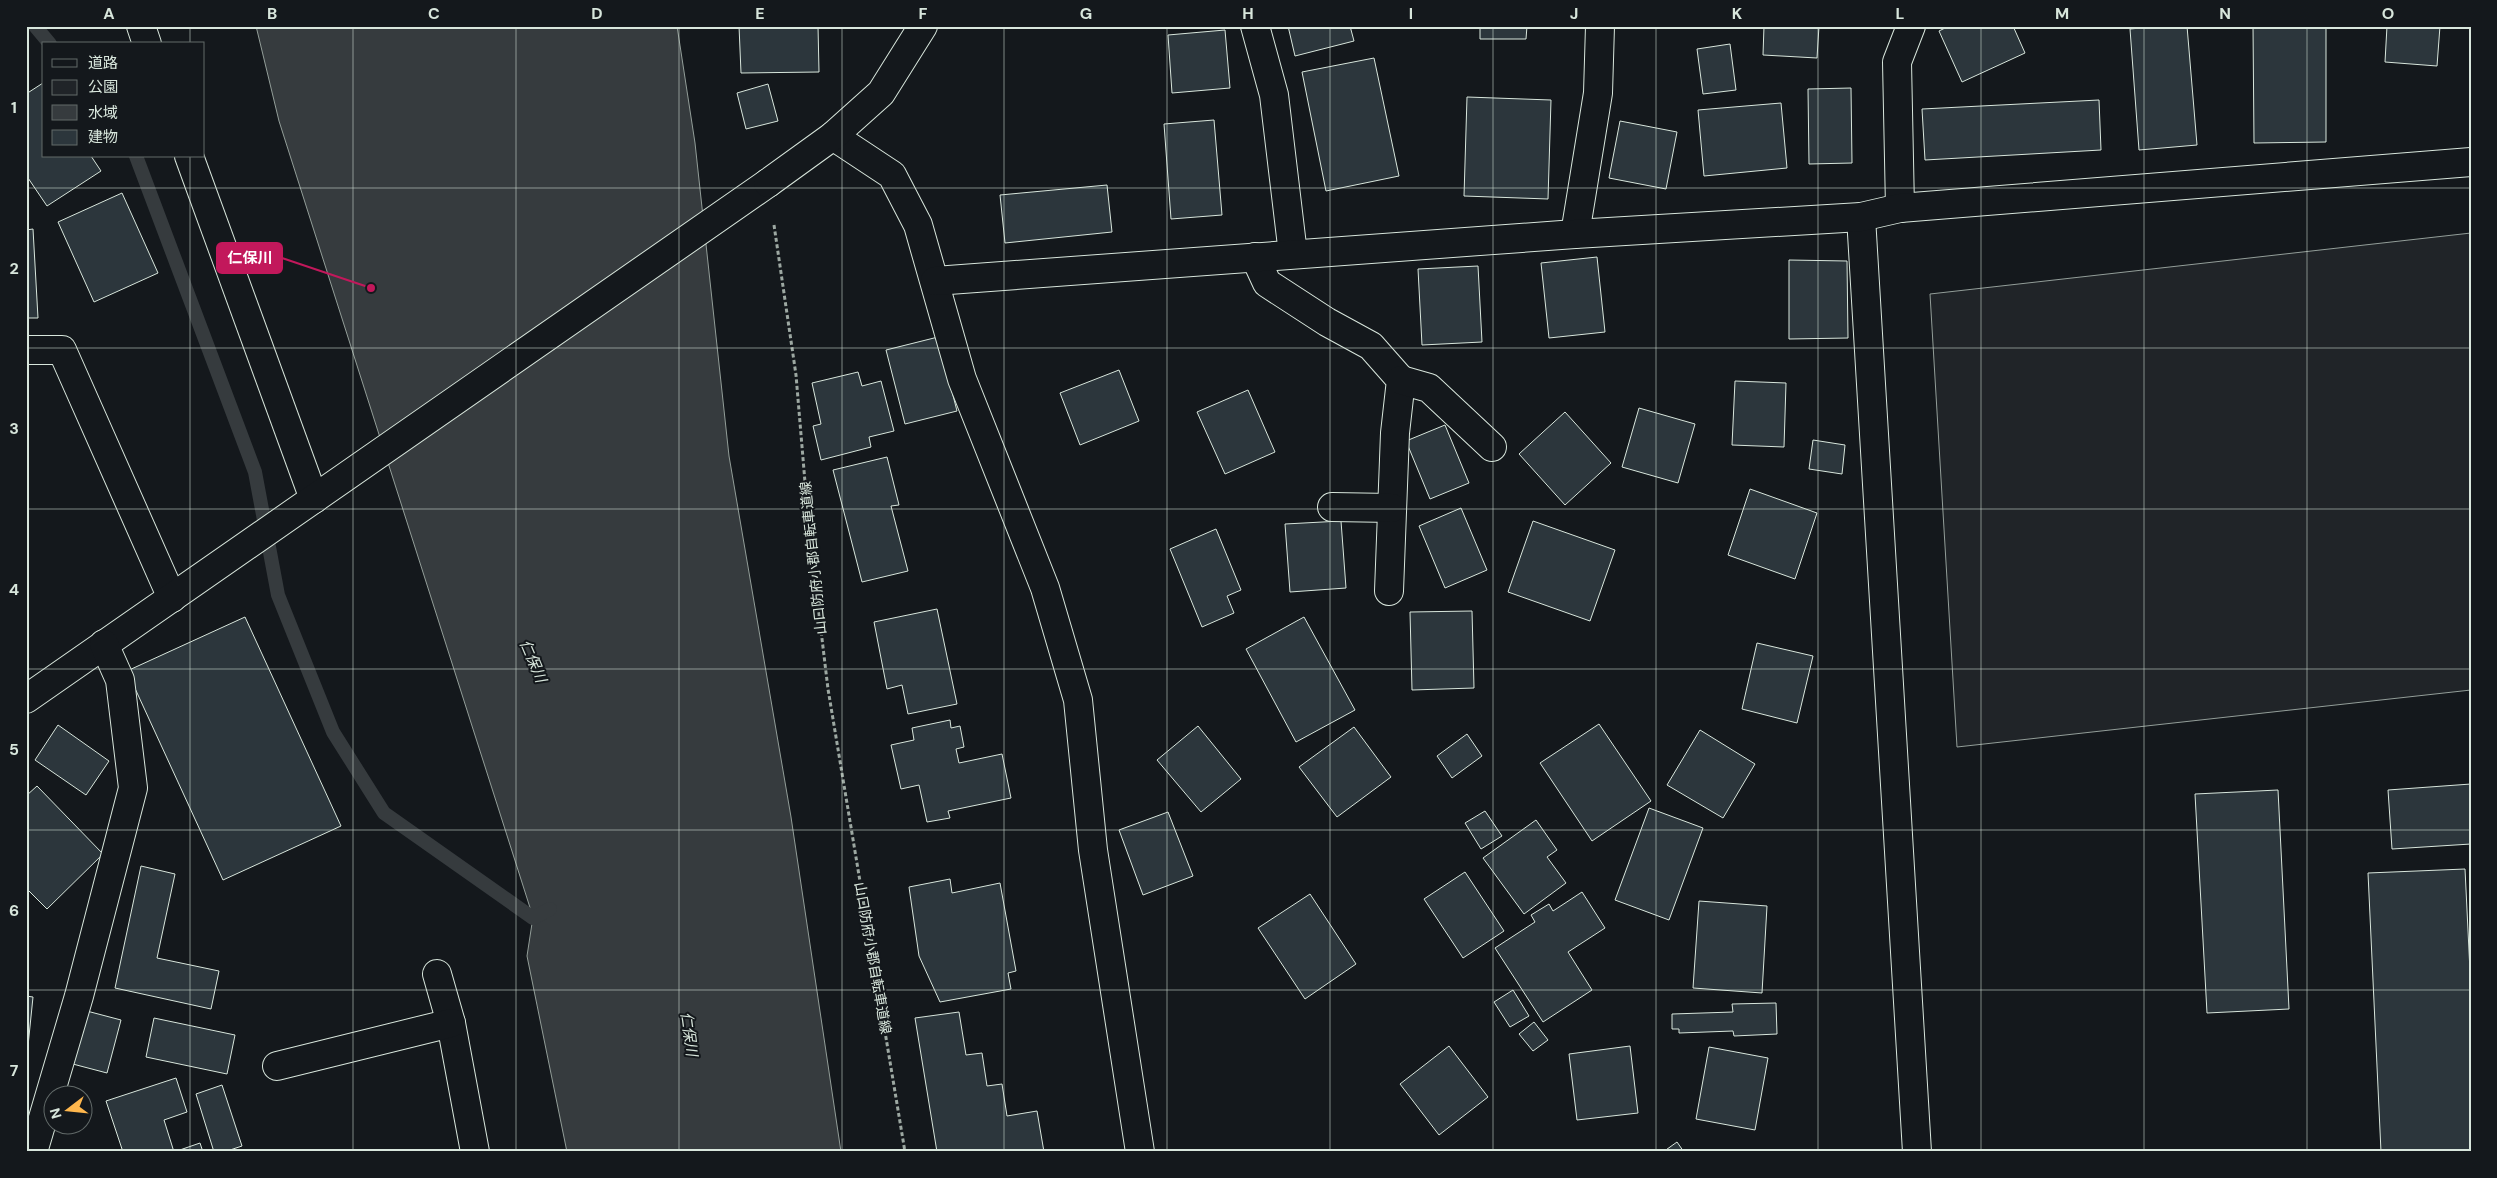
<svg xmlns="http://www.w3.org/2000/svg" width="2497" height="1178" viewBox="0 0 2497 1178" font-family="'DM Sans','Noto Sans JP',sans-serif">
<rect width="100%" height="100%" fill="#14181c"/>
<path fill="#202428" stroke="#939e99" d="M2471 233V690L1957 747 1930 294Z"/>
<path fill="#363b3e" stroke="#939e99" d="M256 26H677L695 143 729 456 791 817 841 1152H567L527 956 533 917 279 121Z"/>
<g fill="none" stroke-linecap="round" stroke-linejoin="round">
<g stroke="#363b3e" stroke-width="14">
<path d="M35 26 50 44"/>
<path d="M136 156 255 472 278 595 333 732 384 813 533 918 550 909"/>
</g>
</g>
<g fill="#2c363c" stroke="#d8e6dc">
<path d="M739 26H818L819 72 741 73Z"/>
<path d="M1288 26H1350L1354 41 1295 56Z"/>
<path d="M1480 26H1527L1526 39H1480Z"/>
<path d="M1764 26H1819L1817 58 1763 55Z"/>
<path d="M1949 26H2013L2025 53 1962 82 1939 31Z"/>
<path d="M2162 26H2187L2197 145 2139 150 2130 29Z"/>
<path d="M2253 26H2326V142L2254 143Z"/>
<path d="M2387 26H2440L2437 66 2385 62Z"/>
<path d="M1225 30 1230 88 1172 93 1168 35Z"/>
<path d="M1730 44 1736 90 1703 94 1697 49Z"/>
<path d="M1374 58 1399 176 1326 191 1302 72Z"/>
<path d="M43 83 44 156H91L101 171 47 206 26 175V94Z"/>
<path d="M768 84 778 121 746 129 737 93Z"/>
<path d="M1851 88 1852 163 1809 164 1808 89Z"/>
<path d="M1467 97 1551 100 1548 199 1464 196Z"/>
<path d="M2099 100 2101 150 1925 160 1922 109Z"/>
<path d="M1781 103 1787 168 1704 176 1698 110Z"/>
<path d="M1214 120 1222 215 1171 219 1164 124Z"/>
<path d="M1620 121 1677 132 1666 189 1609 178Z"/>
<path d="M1107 185 1112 232 1005 243 1000 195Z"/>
<path d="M122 193 158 273 94 302 58 222Z"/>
<path d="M33 229 38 318H26V230Z"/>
<path d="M1597 257 1605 332 1549 338 1541 263Z"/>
<path d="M1789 260 1847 261 1848 338 1789 339Z"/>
<path d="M1478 266 1482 342 1422 345 1418 269Z"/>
<path d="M938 337 957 411 905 424 886 350Z"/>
<path d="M1119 370 1139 421 1080 445 1060 393Z"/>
<path d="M858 372 862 386 881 381 894 431 869 437 871 447 821 460 813 426 821 424 812 383Z"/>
<path d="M1735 381 1786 383 1784 447 1732 445Z"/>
<path d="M1248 390 1275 452 1225 474 1197 412Z"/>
<path d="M1639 408 1695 424 1678 483 1622 467Z"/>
<path d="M1565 412 1611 463 1565 505 1519 454Z"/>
<path d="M1445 425 1469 483 1430 499 1406 441Z"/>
<path d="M1813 440 1845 445 1842 474 1809 469Z"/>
<path d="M887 457 899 505 891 506 908 571 862 582 833 470Z"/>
<path d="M1750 489 1817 513 1795 579 1728 555Z"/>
<path d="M1461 508 1487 570 1445 588 1419 526Z"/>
<path d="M1341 521 1346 588 1290 592 1285 524Z"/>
<path d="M1533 521 1615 550 1590 621 1508 592Z"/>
<path d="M1216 529 1241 590 1227 596 1234 613 1202 627 1170 549Z"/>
<path d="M937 609 957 704 908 714 902 685 887 689 874 622Z"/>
<path d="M1472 611 1474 688 1412 690 1410 612Z"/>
<path d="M245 617 341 826 223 880 127 671Z"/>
<path d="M1304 617 1355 710 1296 742 1246 649Z"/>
<path d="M1757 643 1813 656 1797 723 1742 709Z"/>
<path d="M950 720 951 728 960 726 964 747 956 749 959 763 1002 754 1011 798 948 811 950 818 927 822 919 785 901 789 891 745 914 740 912 728Z"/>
<path d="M1599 724 1651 801 1592 841 1540 763Z"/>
<path d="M58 725 109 761 86 795 35 760Z"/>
<path d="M1198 726 1241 779 1201 812 1157 760Z"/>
<path d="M1354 727 1391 777 1337 817 1299 767Z"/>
<path d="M1700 730 1755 764 1723 818 1667 785Z"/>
<path d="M1467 734 1482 756 1452 778 1437 756Z"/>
<path d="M2471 784V844L2392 849 2388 790Z"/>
<path d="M37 786 103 854 47 909 26 888V796Z"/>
<path d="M2278 790 2289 1009 2207 1013 2195 794Z"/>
<path d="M1649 808 1703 828 1669 920 1615 900Z"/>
<path d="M1485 811 1502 836 1481 849 1465 823Z"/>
<path d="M1168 812 1193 876 1143 895 1119 830Z"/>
<path d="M1536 820 1557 850 1547 857 1566 883 1524 914 1483 858Z"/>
<path d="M141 866 175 874 157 958 219 971 211 1009 115 988Z"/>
<path d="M2465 869 2471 992V1152H2381L2368 873Z"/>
<path d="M1465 872 1504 931 1463 958 1424 899Z"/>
<path d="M950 879 952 893 1000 883 1016 971 1008 973 1011 989 940 1002 919 956 909 887Z"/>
<path d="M1582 892 1605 928 1568 952 1592 990 1543 1022 1495 948 1535 922 1531 915 1549 904 1553 911Z"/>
<path d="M1310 894 1356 964 1305 999 1258 928Z"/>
<path d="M1699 901 1767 906 1762 993 1693 988Z"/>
<path d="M1513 990 1529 1016 1510 1027 1494 1002Z"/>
<path d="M26 996 33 997 28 1046H26Z"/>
<path d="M1776 1003 1777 1034 1734 1036 1733 1031 1679 1033V1029H1672V1014L1733 1012 1732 1004Z"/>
<path d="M83 1010 121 1020 107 1073 69 1063Z"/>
<path d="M959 1012 966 1055 982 1053 987 1086 1002 1084 1007 1116 1037 1111 1044 1152H937L915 1018Z"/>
<path d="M154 1018 235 1035 227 1074 146 1057Z"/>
<path d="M1534 1022 1548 1040 1533 1051 1519 1034Z"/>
<path d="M1449 1046 1488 1097 1439 1135 1400 1084Z"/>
<path d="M1630 1046 1638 1113 1577 1120 1569 1054Z"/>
<path d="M1709 1047 1768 1058 1755 1130 1696 1119Z"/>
<path d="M176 1078 187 1112 164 1120 174 1152H123L106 1101Z"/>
<path d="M222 1085 242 1146 224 1152H214L196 1094Z"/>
<path d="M1677 1142 1684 1152H1663Z"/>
<path d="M200 1143 203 1152H174Z"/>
</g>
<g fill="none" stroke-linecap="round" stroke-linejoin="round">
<defs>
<g id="minor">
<path d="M141 26 147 44"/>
<path d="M1255 26 1274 95 1293 254"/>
<path d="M833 136 892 175 918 225 962 379 1045 588 1078 700 1093 850 1140 1152"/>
<path d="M189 156 314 499"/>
<path d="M1900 208 1897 62 1911 26"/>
<path d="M1861 217 1917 1152"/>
<path d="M1575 234 1598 93 1600 26"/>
<path d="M1255 257 1267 283 1327 322 1371 346 1401 380 1395 433 1389 591"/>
<path d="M935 281 1575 234 1861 217 1900 208 2471 162"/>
<path d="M26 350H62L172 598"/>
<path d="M1401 380 1429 388 1492 447"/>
<path d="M1332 507 1392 508"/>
<path d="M26 699 768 183"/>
<path d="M437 974 451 1023 475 1152"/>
<path d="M277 1066 451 1023"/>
<path d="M33 1152 79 996 133 788 120 680 104 644"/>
</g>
<path id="major" d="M768 183 833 136 881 93 923 26"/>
</defs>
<use href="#minor" stroke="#d8e6dc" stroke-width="30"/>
<use href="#major" stroke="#d8e6dc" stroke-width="30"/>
<path stroke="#9da8a2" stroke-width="3" stroke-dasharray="4 2.5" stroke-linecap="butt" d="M774 225 796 375 809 530 828 689 905 1152"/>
<use href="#minor" stroke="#14181c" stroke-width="28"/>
<use href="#major" stroke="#14181c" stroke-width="28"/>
</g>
<path fill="none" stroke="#d8e6dc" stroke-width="1" stroke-opacity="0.55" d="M190 26V44M353 26V1152M516 26V1152M679 26V1152M842 26V1152M1004 26V1152M1167 26V1152M1330 26V1152M1493 26V1152M1656 26V1152M1818 26V1152M1981 26V1152M2144 26V1152M2307 26V1152M190 156V1152M26 188H2471M26 348H2471M26 509H2471M26 669H2471M26 830H2471M26 990H2471"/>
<g text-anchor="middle" stroke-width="4" stroke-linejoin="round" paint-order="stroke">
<g font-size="14" fill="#d8e6dc" stroke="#14181c">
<text transform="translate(813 558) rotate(-96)" y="5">山口防府小郡自転車道線</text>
<text transform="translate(873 958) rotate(80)" y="5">山口防府小郡自転車道線</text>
</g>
<g font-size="15" font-style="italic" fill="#d8e6dc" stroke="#14181c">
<text transform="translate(533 661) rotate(67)" y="5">仁保川</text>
<text transform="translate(689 1034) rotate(82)" y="5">仁保川</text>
</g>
</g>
<path fill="none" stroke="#c2185b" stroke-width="2" d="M371 288L282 258"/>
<circle fill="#c2185b" stroke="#14181c" stroke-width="2" cx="371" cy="288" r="5"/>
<rect fill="#c2185b" stroke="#c2185b" stroke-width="2" x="217" y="243" width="65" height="30" rx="5"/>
<g font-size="15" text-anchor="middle" font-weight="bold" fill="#fff">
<text x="250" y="263">仁保川</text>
</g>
<rect width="2497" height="1178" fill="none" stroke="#14181c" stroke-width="55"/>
<rect x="42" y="42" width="162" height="115" fill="#14181c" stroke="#626a69"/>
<rect x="52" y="59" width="25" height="8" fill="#14181c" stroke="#626a69"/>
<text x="88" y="68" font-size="15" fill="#d8e6dc">道路</text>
<rect x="52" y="80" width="25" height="15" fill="#202428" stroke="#626a69"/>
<text x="88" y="92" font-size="15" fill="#d8e6dc">公園</text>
<rect x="52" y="105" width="25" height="15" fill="#363b3e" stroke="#626a69"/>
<text x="88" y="118" font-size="15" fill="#d8e6dc">水域</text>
<rect x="52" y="130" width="25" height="15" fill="#2c363c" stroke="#626a69"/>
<text x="88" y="142" font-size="15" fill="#d8e6dc">建物</text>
<g transform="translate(68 1110) rotate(254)"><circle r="24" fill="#14181c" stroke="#626a69"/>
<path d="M0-4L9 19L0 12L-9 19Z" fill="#ffb74d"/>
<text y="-8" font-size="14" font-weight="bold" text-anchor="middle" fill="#d8e6dc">N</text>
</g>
<rect x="28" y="28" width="2442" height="1122" fill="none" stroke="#d8e6dc" stroke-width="2"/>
<g font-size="16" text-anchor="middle" font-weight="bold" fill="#d8e6dc">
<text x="109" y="19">A</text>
<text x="272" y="19">B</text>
<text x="434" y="19">C</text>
<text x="597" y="19">D</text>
<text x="760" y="19">E</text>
<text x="923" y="19">F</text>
<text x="1086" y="19">G</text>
<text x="1248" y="19">H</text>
<text x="1411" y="19">I</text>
<text x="1574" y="19">J</text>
<text x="1737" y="19">K</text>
<text x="1900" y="19">L</text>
<text x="2062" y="19">M</text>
<text x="2225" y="19">N</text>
<text x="2388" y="19">O</text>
<text x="14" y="113">1</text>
<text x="14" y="274">2</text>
<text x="14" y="434">3</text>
<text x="14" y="595">4</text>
<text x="14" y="755">5</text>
<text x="14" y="916">6</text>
<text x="14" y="1076">7</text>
</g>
</svg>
